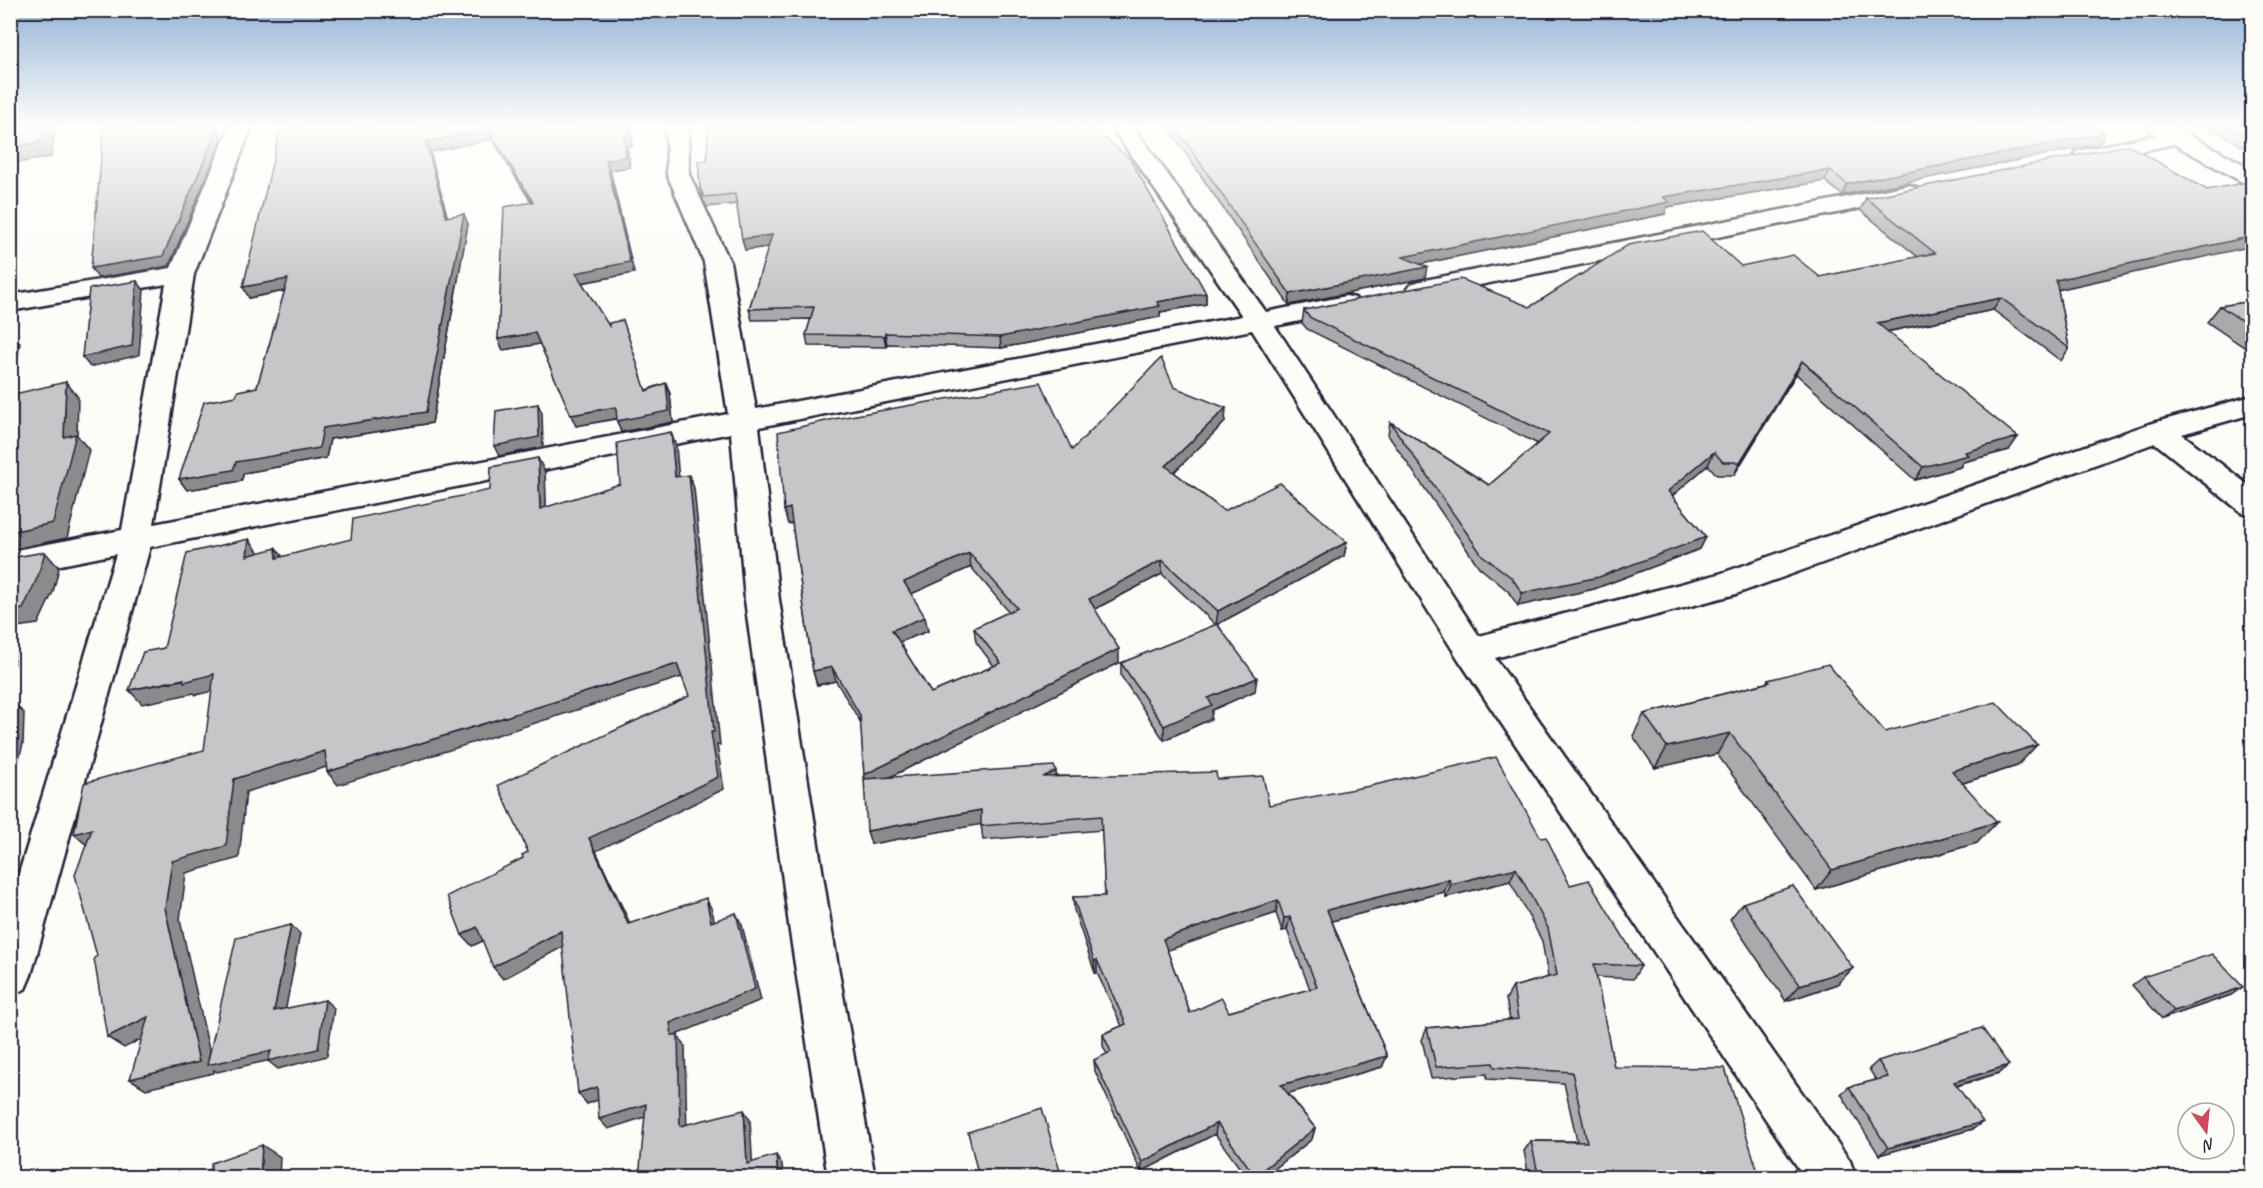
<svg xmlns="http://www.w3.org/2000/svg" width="2263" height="1188" viewBox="0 0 2263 1188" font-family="Caveat,sans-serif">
<rect width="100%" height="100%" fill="#fdfcf7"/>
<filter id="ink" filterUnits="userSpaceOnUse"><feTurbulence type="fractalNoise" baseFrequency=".0167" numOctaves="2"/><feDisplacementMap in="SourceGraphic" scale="12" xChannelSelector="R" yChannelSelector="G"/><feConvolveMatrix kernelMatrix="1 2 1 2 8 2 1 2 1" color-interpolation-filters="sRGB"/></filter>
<g filter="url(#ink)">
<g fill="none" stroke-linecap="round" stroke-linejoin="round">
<defs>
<g id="minor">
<path d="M230 126H252L194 274 154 524 728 414 704 262 667 174 666 126H688L689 174 730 262 756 409 1242 316 1111 126H1133L1266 312 1346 296 1355 298 1359 304 1355 310 1275 326 1479 636 1719 574 2149 424 2252 396V414L2182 434 2252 488V515L2241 512 2155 443 1736 594 1495 658 1850 1161 1856 1178H1805L1459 660 1252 330 759 427 779 600 832 932 875 1178H828L790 932 745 600 731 433 150 547 31 975 25 989 10 995V903L116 554 10 575V551L122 530 166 284 10 311V295L171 268Z"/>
<path d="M2149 126H2173L2252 169V185L2244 183 2174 144 2085 163 2077 161 2074 156 2077 151 2157 135 2151 132Z"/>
<path d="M1908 185 1916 187 1920 192 1916 197 1420 297 1411 294 1407 289 1411 284 1420 281Z"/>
</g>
</defs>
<use href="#minor" stroke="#22223b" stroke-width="5"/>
<use href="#minor" fill="#fdfcf7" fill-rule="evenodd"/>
</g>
<g fill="#aaaaac" stroke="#22223b" stroke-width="1.5" fill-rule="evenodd">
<path d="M281 126H631L632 146H627L630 167 610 170 634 273 582 283 646 390 666 383 670 394 673 422 621 432 616 419 576 426 540 344 503 350 498 339 531 202 492 139 430 152 447 216 468 224 432 423 330 439 326 458 244 473 241 481 187 490 179 479 236 396 257 387 285 291 249 298Z"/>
<path d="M1167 126H2092L2105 133 2099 144 1842 195 1825 181 1667 207 1665 214 1421 264 1425 278 1289 305Z"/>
<path d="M2192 126H2253V153L2220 133Z"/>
<path d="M1058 131 1206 293V304L1160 312V317L1001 348 887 344 886 347 808 346 806 335 811 319 752 320 749 309 769 247 745 250 737 204 707 207 703 199 700 188Z"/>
<path d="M1866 198 2058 290 2069 348 2061 361 1993 310 1887 332 2009 450 1963 462 1960 467 1915 480 1796 374 1734 475H1717L1708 465 1672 496 1706 537 1700 549 1594 589 1518 606 1508 591 1479 567 1388 435 1390 422 1489 485 1538 444 1307 329 1302 323 1304 310 1530 307 1741 266 1820 277 1918 257 1860 210Z"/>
<path d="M2253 301V353L2207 322 2220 306Z"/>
<path d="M1174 387 1225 422 1174 472 1224 511 1347 542 1344 556 1218 624 1255 691 1212 710 1211 719 1164 740 1121 676V663L1216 625 1162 574 1095 609 1119 663 890 777 1056 776 1217 779 1269 805 1541 838 1570 885 1641 966 1633 979 1596 977 1614 1067 1758 1172 1752 1178H1529L1524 1151 1531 1141H1577L1564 1083 1487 1079V1074L1431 1078 1422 1040 1427 1028 1510 1020 1506 999 1513 987 1548 977 1542 941 1510 881 1446 897 1444 892 1332 921 1387 1056 1382 1067 1288 1093 1315 1128 1312 1139 1263 1178H1247L1215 1134 1141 1172 1095 1071 1094 1060 1107 1054 1103 1046V1034L1122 1026 1097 973H1095L1074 910 1073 897 1105 896 1102 830 983 840 981 824 871 844 864 775 861 723 836 681 817 685 813 671 792 523 788 524 784 510 1072 450ZM971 567 1009 612 974 628 976 642 994 666 931 693 899 642 928 631 911 594ZM1276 913 1282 931 1287 930 1310 989 1229 1012 1190 1013 1167 950Z"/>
<path d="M1768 680 1885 732 2017 766 1963 783 1977 843 1816 890 1717 754 1655 768 1633 736 1644 714 1766 683Z"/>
<path d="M1743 903 1853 968 1837 984 1786 1001 1730 919Z"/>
<path d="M2143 977 2231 995 2162 1019 2132 985Z"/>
<path d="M1878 1061 1999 1073 1957 1086 1973 1129 1879 1155 1841 1094 1849 1087 1876 1080 1869 1069Z"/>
</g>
<g fill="#8b8b8c" stroke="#22223b" stroke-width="1.5">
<path d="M44 126H56L51 157 10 164V148Z"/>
<path d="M215 126H218L221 142 169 266 98 278 91 268Z"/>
<path d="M628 126H631L632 146H627L630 167 610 170 634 273 580 283 576 273 606 160 624 136Z"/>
<path d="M488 129 492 139 430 152 450 227 446 217 426 142Z"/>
<path d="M2105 133 2099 144 1842 195 1847 184Z"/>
<path d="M1830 170 1825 181 1667 207 1665 214 1401 268 1403 257 1663 197Z"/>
<path d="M464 214 468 224 432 423 330 439 326 458 244 473 241 481 187 490 179 479 236 462 323 428Z"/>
<path d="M772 235 775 246 745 250 742 239Z"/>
<path d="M2253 236V246L2048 292 2056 280Z"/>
<path d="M1427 267 1425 278 1289 305 1290 294Z"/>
<path d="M288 279 294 289 249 298 243 287Z"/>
<path d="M137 281 144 290 139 355 90 367 82 357Z"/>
<path d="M1206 293V304L1160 312V317L1001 348 1000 337 1157 302Z"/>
<path d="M2001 298 1993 310 1870 335 1877 323Z"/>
<path d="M10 332 20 343 10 401Z"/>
<path d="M535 333 540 344 503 350 498 339Z"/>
<path d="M885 333 887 344 886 347 884 336Z"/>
<path d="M1802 361 1796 374 1734 475 1740 462Z"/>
<path d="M66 382 78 397 77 435 89 450 67 538 10 550V532L64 437Z"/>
<path d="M666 383 670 394 673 422 621 432 617 421Z"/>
<path d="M538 404 542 413 543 447 499 456 494 446Z"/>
<path d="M616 407 620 418 576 426 571 415Z"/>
<path d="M1226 408 1225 422 1166 480V466Z"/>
<path d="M671 432 676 446 680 491 675 477Z"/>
<path d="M2018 437 2009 450 1963 462 1960 467 1915 480 1923 467 1965 452Z"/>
<path d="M1714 452 1708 465 1663 504 1668 491Z"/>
<path d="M538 458 545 472 547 523 540 509Z"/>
<path d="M689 475 694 488 720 745H717L724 789 596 851 636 936 628 924 589 838 711 732Z"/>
<path d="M790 508 794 523 788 524 784 510Z"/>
<path d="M1706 537 1700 549 1594 589 1518 606 1522 593Z"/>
<path d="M249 539 259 553 247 556Z"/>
<path d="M1347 542 1344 556 1216 625 1218 611Z"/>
<path d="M276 548 286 561 277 558Z"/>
<path d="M45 552 59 568 53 592 38 624 16 627 11 701 24 713 23 744 10 792V611Z"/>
<path d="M969 553 971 567 907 596 904 582Z"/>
<path d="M1162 560V574L1089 612V599Z"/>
<path d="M925 617 928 631 895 644 892 630Z"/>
<path d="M1119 649V663L868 788 864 775Z"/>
<path d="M677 664 682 677 338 785 327 772Z"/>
<path d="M832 667 836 681 817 685 813 671Z"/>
<path d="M214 674 225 688 196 695 194 693 142 704 129 690Z"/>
<path d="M1257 678 1255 691 1212 710 1211 719 1164 740V726L1208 698Z"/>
<path d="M1730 733 1717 754 1655 768 1667 747Z"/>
<path d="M2037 745 2017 766 1934 792 1952 771Z"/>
<path d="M325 751 336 764 246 792 239 858 186 873 180 920 212 1063 271 1051 280 1058 217 1072 214 1070V1073L146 1089 130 1079 199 1062 165 908 172 861 234 779Z"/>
<path d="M1056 771 1057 785 1043 777Z"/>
<path d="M981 810 983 824 871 844 867 831Z"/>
<path d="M1997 822 1977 843 1816 890 1832 870Z"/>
<path d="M92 829 89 847 74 834Z"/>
<path d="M1516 868 1510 881 1446 897 1451 884Z"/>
<path d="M1449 879 1444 892 1324 923 1327 910Z"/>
<path d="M706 898 712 910 717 934 711 922Z"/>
<path d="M1278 900 1276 913 1163 952V939Z"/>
<path d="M736 913 742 925 761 1000 678 1034V1036L685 1046 687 1136 680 1126 670 1023Z"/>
<path d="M1290 917 1287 930 1282 931 1284 918Z"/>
<path d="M291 925 300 934 284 1018 274 1011Z"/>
<path d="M477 927 487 939 472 946 462 935Z"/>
<path d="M561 931 570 943 503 979 493 967Z"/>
<path d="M1097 960V973H1095L1094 961Z"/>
<path d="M1853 968 1837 984 1786 1001 1800 985Z"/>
<path d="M2243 987 2231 995 2162 1019 2174 1011Z"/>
<path d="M325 1000 334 1008 327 1056 278 1069 268 1061Z"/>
<path d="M148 1017 163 1028 124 1048 107 1037Z"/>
<path d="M1387 1056 1382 1067 1279 1096 1281 1085Z"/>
<path d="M2009 1065 1999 1073 1945 1089 1954 1082Z"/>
<path d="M597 1087 606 1097 587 1104 578 1093Z"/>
<path d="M646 1104 654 1114 608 1129 599 1119Z"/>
<path d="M744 1110 750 1120 753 1173 747 1164Z"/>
<path d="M1983 1122 1973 1129 1879 1155 1888 1148Z"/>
<path d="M1217 1123 1215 1134 1141 1172 1142 1162Z"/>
<path d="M1315 1128 1312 1139 1263 1178H1255V1176Z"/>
<path d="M262 1145 280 1157 279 1178H260Z"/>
<path d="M776 1155 782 1164 783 1178H778Z"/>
</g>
<g fill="#c6c6c8" stroke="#22223b" stroke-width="1.5" fill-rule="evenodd">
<path d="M10 126H44L41 142 10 148Z"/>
<path d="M104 126H215L216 133 163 256 91 268Z"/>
<path d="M281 126H628L629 136H624L626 157 606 160 630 262 576 273 609 326V323L623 320 646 391 666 383 669 411 617 421 616 407 571 415 535 333 498 339 504 207 533 202 488 129 426 142 446 217 464 214 426 412 323 428 319 448 236 462 233 470 179 479 204 402 236 396 238 391 257 387 288 279 243 287Z"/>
<path d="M708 126H1058V131L1077 126H1091L1130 159 1206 293 1157 302 1160 306 1000 337 885 333 884 336 806 335 814 307 749 309 772 235 742 239 735 194 704 197 700 188 698 161 707 160Z"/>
<path d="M1175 126H2092L2105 133 1847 184 1830 170 1663 197 1669 202 1403 257 1427 267 1290 294Z"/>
<path d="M2229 126H2253V140Z"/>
<path d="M2128 145 2207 190 2253 181V236L2056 280 2069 348 2001 298 1877 323 2018 437 1965 452 1968 455 1923 467 1802 361 1740 462H1723L1714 452 1668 491 1706 537 1599 577 1522 593 1512 578 1482 555 1390 422 1489 485 1549 434 1309 317 1304 310 1461 279 1530 307 1628 245 1702 231 1741 266 1793 255 1820 277 1935 253 1866 198Z"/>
<path d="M137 281 132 346 82 357 89 289Z"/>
<path d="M2253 301V328L2220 306Z"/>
<path d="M1161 358 1174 387 1226 408 1166 466 1224 511 1280 483 1347 542 1218 611 1162 560 1089 599 1119 649 864 775 860 715 832 667 813 671 790 508 784 510 778 432 834 419 1041 382 1072 450ZM969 553 1017 608 974 628 1001 663 931 693 892 630 925 617 904 582Z"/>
<path d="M66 382 64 437 76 434 53 523 10 532V395Z"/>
<path d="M538 404 539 437 494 446 496 411Z"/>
<path d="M671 432 675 477 689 475 714 732H711L718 777 589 838 628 924 706 898 711 922 736 913 755 989 670 1023 672 1035H678L680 1126 744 1110 747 1164 776 1155 778 1178H639L646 1104 599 1119 597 1087 578 1093 561 931 493 967 477 927 462 935 447 896 523 858 522 855 528 852 498 785 689 696 677 664 327 772 325 751 234 779 226 846 172 861 165 908 199 1062 130 1079 148 1017 107 1037 94 958 97 956 75 875 92 829 74 834 84 783 204 750 214 674 184 682V679L129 690 143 652 164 648 187 553 249 539 247 556 276 548 277 558 351 539 353 519 490 490 491 467 538 458 540 509 620 484 617 443Z"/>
<path d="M45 552 38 576 23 609 10 611V558Z"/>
<path d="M1217 624 1257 678 1208 698 1212 705 1164 726 1121 663Z"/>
<path d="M1828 664 1885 732 1996 702 2037 745 1952 771 1997 822 1832 870 1730 733 1667 747 1644 714 1770 682 1768 680Z"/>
<path d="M1496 757 1541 838 1546 837 1570 885 1589 880 1641 966 1594 964 1614 1067 1725 1068 1758 1172 1636 1171 1637 1178H1539L1531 1141 1587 1142 1572 1072 1494 1067 1493 1063 1436 1067 1427 1028 1518 1019 1513 987 1557 975 1548 928 1516 868 1451 884 1449 879 1327 910 1387 1056 1281 1085 1315 1128 1255 1176 1217 1123 1142 1162 1094 1060 1111 1052 1103 1034 1126 1024 1097 960 1094 961 1073 897 1105 896 1101 816 981 826V810L867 831 864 779 1054 766 1056 771 1043 777 1216 772 1217 779 1263 776 1269 805 1370 786ZM1278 900 1284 918 1290 917 1317 987 1229 1012 1222 998 1190 1013 1163 939Z"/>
<path d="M1793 886 1853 968 1800 985 1743 903Z"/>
<path d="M291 925 274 1011 325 1000 318 1049 268 1061 271 1051 207 1065 236 938Z"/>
<path d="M2212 954 2243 987 2174 1011 2143 977Z"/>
<path d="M1982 1028 2009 1065 1954 1082 1983 1122 1888 1148 1849 1087 1888 1077 1878 1061Z"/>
<path d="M1042 1108 1062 1178H979L968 1132Z"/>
<path d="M262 1145 260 1178H188L211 1169V1163Z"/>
</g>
</g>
<linearGradient id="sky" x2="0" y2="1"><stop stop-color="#92b3d4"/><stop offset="0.43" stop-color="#fefefb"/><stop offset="1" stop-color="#fefefb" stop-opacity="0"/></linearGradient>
<rect width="2263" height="292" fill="url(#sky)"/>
<rect width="2263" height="1188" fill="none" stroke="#fdfcf7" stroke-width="36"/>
<rect x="18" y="18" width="2227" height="1152" fill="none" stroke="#22223b" stroke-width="2" filter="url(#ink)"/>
<g transform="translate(2206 1131) rotate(165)"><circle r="28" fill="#fdfcf7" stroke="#a5a5ac" stroke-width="1.5"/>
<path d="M0-4.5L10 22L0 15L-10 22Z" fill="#d1495b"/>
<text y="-9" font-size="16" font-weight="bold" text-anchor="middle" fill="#22223b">N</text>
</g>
</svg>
